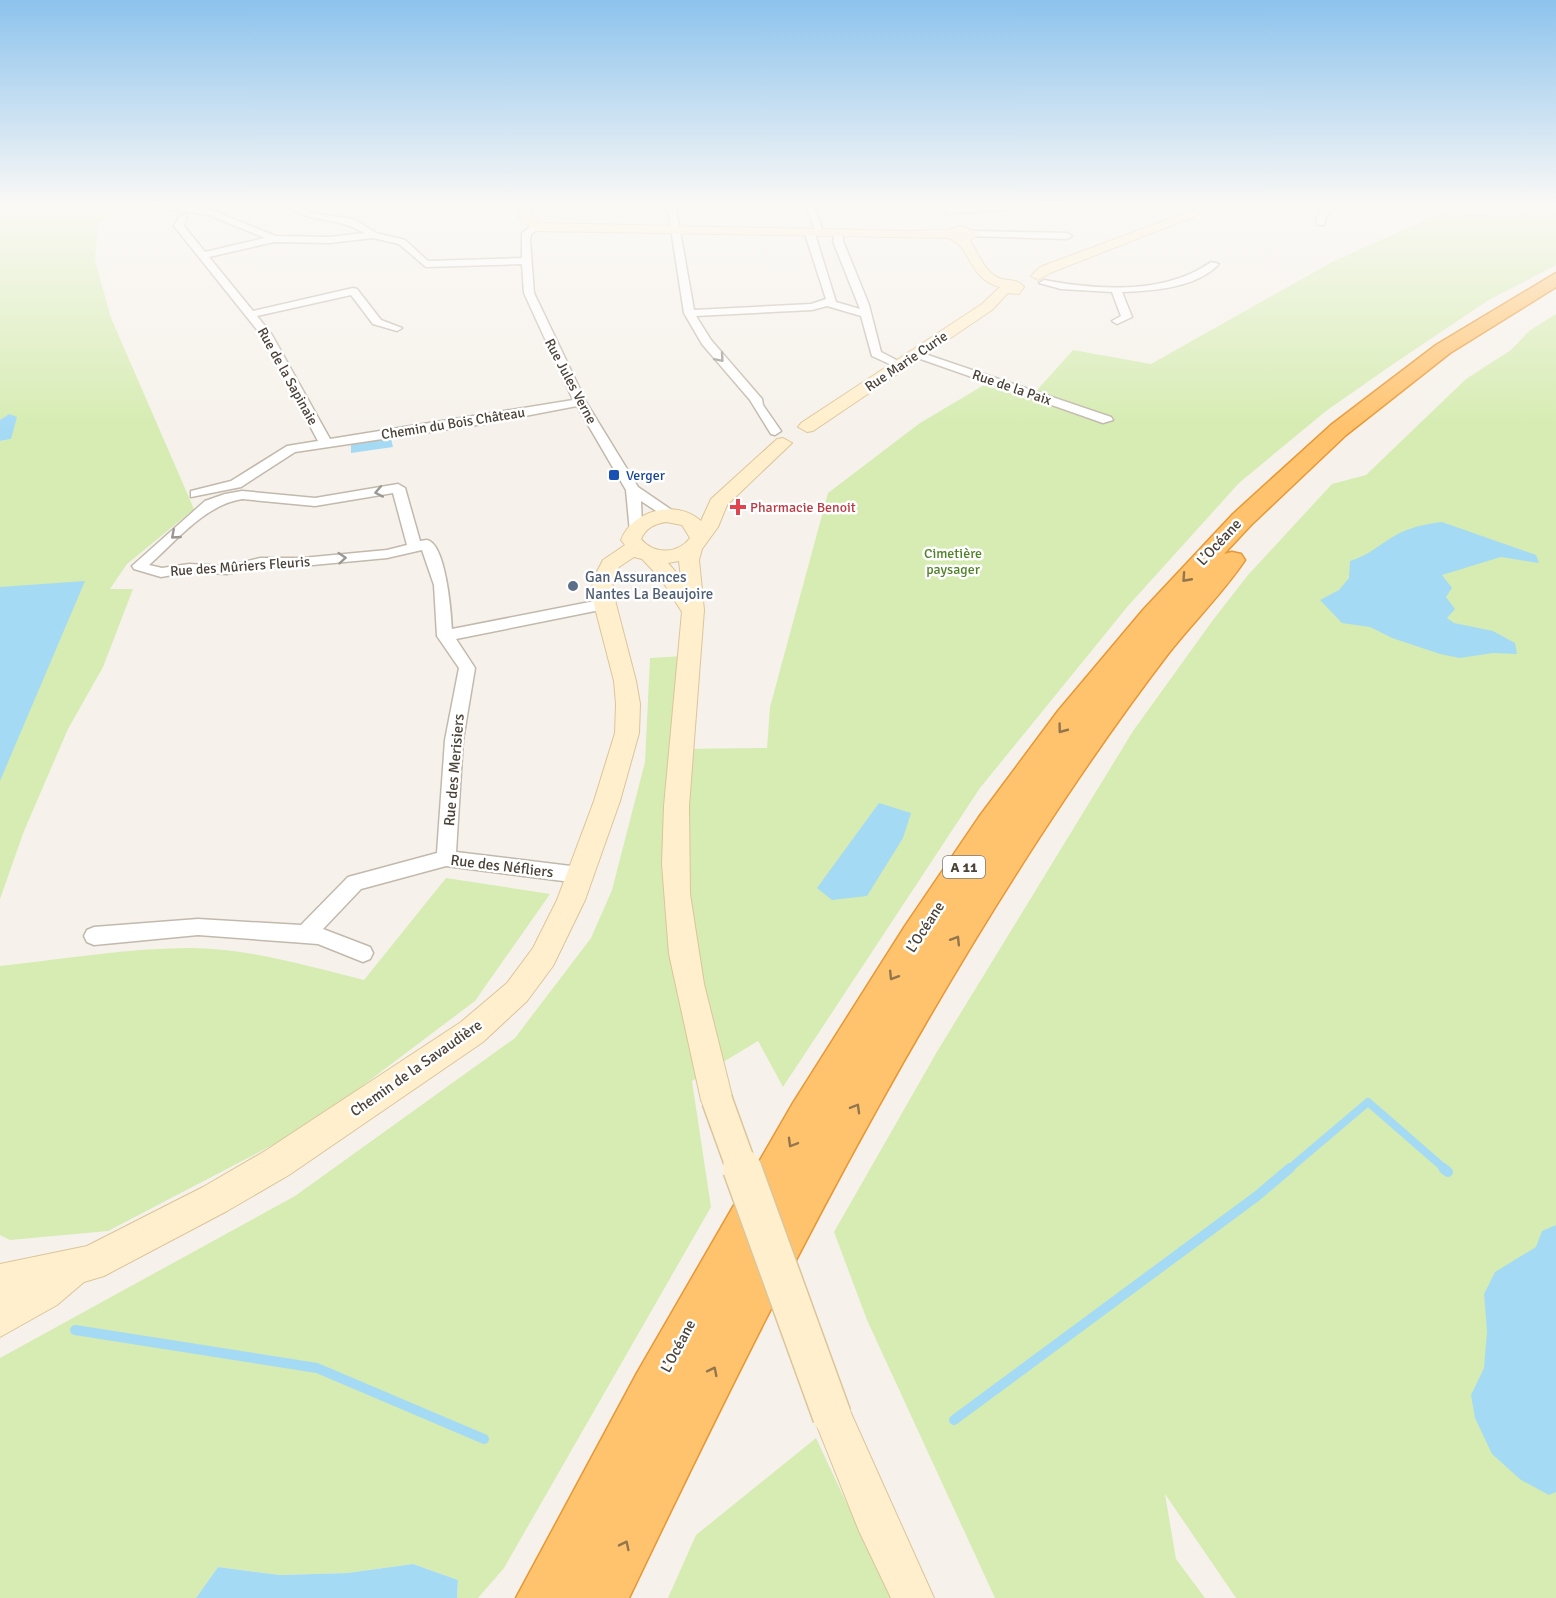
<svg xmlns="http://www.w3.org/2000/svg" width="1556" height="1598" viewBox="0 0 1556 1598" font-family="Signika,sans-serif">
<rect width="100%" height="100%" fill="#f6f2eb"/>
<g fill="#d6ecb2">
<path d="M0 203H107L129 206 98 224 95 261 111 318 194 509 127 564 110 589H133L103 667 68 729 24 831 0 899V441L11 439 9 414 0 420Z"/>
<path d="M1556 211V265L1487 301 1386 369 1326 411 1239 483 1128 606 980 788 783 1087 758 1041 692 1081 711 1207 504 1568 478 1598H457L458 1580 413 1564 347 1573 280 1575 218 1567 196 1598H0V1358L295 1196 515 1038 591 938 612 890 645 762 650 658 684 656 673 749 767 748 770 707 828 493 920 423 984 385 1029 399 1073 350 1151 364 1332 262 1441 213 1510 216Z"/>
<path d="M1556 314V1598H1236L1165 1494 1176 1559 1205 1598H995L867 1320 834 1232 938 1050 1133 731 1213 620 1248 575 1332 484 1366 475 1466 379 1511 350 1529 331Z"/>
<path d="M446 878 550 894 475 1001 309 1126 108 1231 10 1240 0 1235V966C64 959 128 948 193 948 251 949 308 966 364 980Z"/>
<path d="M816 1438 891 1598H668L696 1535Z"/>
</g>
<g fill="#a5daf5">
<path d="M9 414 17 417 11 439 0 441V420Z"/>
<path d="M391 438 393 447 351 453V442Z"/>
<path d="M1442 522 1536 555 1539 563 1501 557 1442 575 1452 588 1446 597 1455 609 1447 618 1454 623 1493 631 1515 643 1517 654 1493 653 1460 658 1440 654 1392 638 1370 627 1342 623 1320 600 1339 590 1349 578 1350 561C1368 556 1380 544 1396 535 1410 527 1426 524 1442 522Z"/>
<path d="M85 581 0 781V587Z"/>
<path d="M879 803 911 813 903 838 867 896 832 900 817 888Z"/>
<path d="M1556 1225V1492L1549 1495 1521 1480 1492 1454 1475 1418 1471 1395 1484 1368 1487 1331 1484 1294 1495 1272 1536 1247 1542 1231Z"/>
<path d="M413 1564 458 1580 457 1598H196L218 1567 280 1575 347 1573Z"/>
</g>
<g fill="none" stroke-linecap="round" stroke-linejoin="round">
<path stroke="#a5daf5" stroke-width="8" d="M1289 1169 1368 1102 1445 1169"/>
<g stroke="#a5daf5" stroke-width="10">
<path d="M1443 1168 1448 1172"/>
<path d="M75 1330 317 1368 484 1439"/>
<path d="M954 1420 1257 1196 1290 1168"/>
</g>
<defs>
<g id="street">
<path d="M131 203H155L211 210 276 236 329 237 364 233C336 215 308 225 284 203H294L311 213 354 219 376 233 405 240 428 261 522 258V233L533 225H539L541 227 531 234 530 240 534 293 586 402 638 487 682 517 680 520H670L641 501 642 529 640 532H630L626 490 577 406 483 424 295 452 241 487 191 497V491L231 481 287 446 318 441 262 336 174 226 181 215H187L184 226 205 252 265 238 209 215ZM373 238 399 244 426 267 522 264 524 293 573 400 330 439 272 335 257 316 351 295 373 324 397 331 402 328 381 320 357 289 353 288 253 311 209 257 274 242 329 243Z"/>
<path d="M667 203H675L694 310 811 304 826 299 805 234 810 231 815 234 836 302 860 309 833 241 836 232H842L843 241 869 305 881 352 906 365 896 367 872 356 861 316 827 306 812 310 696 316 711 340 762 399 763 405 781 431 775 435 771 434 750 400 702 344 684 313Z"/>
<path d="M805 203H813L824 235 816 233Z"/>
<path d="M1020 203H1067L1063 206 949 213 945 210 949 207Z"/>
<path d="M1329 203H1338L1326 217 1324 225H1318L1316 217Z"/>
<path d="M972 231 1067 233 1072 236 1067 239 969 236V232Z"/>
<path d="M1211 262 1219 264C1196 288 1153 291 1122 292L1132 317 1117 324 1112 321 1121 316 1112 292 1061 289 1039 283 1044 280C1096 290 1165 295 1211 262Z"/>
<path d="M916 351 1111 417 1113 420 1103 423 912 356V352Z"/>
<path d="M398 484 405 488 420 541 427 540C446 544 451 612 452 629L605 599 613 604 605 609 456 639 475 668 463 740 456 852 579 867 586 869 589 875 586 881 579 883 446 866 361 889 323 929 370 947 373 953 370 959 363 962 318 944 305 943 198 935 94 945 87 942 84 936 87 930 94 927 198 919 301 925 348 877 437 853 445 740 459 668 437 636 434 585 422 550 387 558 302 566H260L227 574 189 572 161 577 134 569 132 566 205 501 225 494 242 491 315 498ZM393 493 407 545 387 550 302 558H260L227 566 189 564 162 568 149 565C177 540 205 505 242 499L315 506Z"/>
</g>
<g id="secondary">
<path d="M519 203H531V217L539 223 906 231 948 230 961 226 979 234 970 240C978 253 985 274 1002 279 1011 281 1017 279 1024 287L1019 294 1008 293 992 310 813 431 807 432 798 427 801 423 982 304 1000 287C968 279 972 247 948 238L536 231 519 218Z"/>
<path d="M1212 203H1229L1050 273 1038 280 1031 276 1040 267Z"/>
<path d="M783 438 792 443 727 505 718 527 702 549 699 560 704 610 689 806 690 894 704 984 733 1100 728 1111 717 1115 706 1111 701 1100 669 954 662 864 664 806 682 612 661 579 642 559 634 557 619 567 612 581 616 604 636 681 640 704 639 733 620 801 585 900 553 966 527 1001 483 1042 289 1175 227 1211 104 1276 84 1282 57 1305 0 1337V1264L87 1246 203 1187 265 1151 461 1022 507 983 533 948 557 900 594 801 615 733 616 704 614 681 594 604 592 581 603 560 625 545 621 540C632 511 676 498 701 521L711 499 777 439ZM666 522 682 525 690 538C678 554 654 555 641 539 646 528 654 524 666 522ZM679 561 681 578 668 563Z"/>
<path d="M832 1397 846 1402 934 1598H891L859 1531 813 1416 818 1402Z"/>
</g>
<path id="highway" d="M1556 273V287L1450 353 1346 435 1251 525 1224 554 1232 552 1241 554 1245 560C1223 593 1193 622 1168 654 1122 714 1080 775 1039 838 882 1080 753 1338 629 1598H516L637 1373 793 1103 905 926 979 817 1058 711 1143 610 1233 514 1331 425 1436 345Z"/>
</defs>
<use href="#street" stroke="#c2b9ac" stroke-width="3"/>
<use href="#secondary" stroke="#dbc59a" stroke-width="2"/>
<use href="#highway" stroke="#e79734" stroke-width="3"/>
<use href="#street" fill="#fff" fill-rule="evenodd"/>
<use href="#secondary" fill="#ffefcc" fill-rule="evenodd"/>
<use href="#highway" fill="#ffc36d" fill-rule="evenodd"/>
<defs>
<path id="secondary-bridge-far1" d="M717 1100 742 1169"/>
<path id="secondary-bridge" d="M742 1168 832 1416"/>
</defs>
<use href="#secondary-bridge-far1" stroke="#dbc59a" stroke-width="33" stroke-linecap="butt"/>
<use href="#secondary-bridge" stroke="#dbc59a" stroke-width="41" stroke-linecap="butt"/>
<use href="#secondary-bridge-far1" stroke="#ffefcc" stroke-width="30"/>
<use href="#secondary-bridge" stroke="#ffefcc" stroke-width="38"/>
</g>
<defs><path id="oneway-chevron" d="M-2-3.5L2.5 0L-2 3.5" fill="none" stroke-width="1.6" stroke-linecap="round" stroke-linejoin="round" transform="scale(1.5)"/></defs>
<g stroke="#9c9792">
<use href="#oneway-chevron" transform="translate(720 358) rotate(49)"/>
<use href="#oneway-chevron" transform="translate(379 492) rotate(169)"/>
<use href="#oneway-chevron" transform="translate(175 535) rotate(139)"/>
<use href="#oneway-chevron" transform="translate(342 558) rotate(-5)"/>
</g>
<g stroke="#93764d">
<use href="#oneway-chevron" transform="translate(1186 578) rotate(132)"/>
<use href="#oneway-chevron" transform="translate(1062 729) rotate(127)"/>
<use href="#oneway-chevron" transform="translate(956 940) rotate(-58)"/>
<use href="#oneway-chevron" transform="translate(893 976) rotate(122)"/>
<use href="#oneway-chevron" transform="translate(856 1108) rotate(-60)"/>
<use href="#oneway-chevron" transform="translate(792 1143) rotate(120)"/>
<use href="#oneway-chevron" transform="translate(713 1371) rotate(-63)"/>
<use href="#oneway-chevron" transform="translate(625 1545) rotate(-64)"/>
</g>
<linearGradient id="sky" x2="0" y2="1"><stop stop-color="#8dc3ed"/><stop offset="0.48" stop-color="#fbf9f6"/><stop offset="1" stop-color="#fbf9f6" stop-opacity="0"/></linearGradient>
<rect width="1556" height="427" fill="url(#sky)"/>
<rect fill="#1a4fb4" stroke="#fff" stroke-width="2" x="608" y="469" width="12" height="12" rx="3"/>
<path fill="#e0444e" stroke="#fff" stroke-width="2" d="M735 498h6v6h6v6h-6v6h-6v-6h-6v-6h6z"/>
<circle fill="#5c6f8a" stroke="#fff" stroke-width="2" cx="573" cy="586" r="6"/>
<g text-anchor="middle" stroke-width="5" stroke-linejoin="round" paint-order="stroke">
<g font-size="14" fill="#4b4238" stroke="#fff">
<text transform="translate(906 361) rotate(-34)" y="5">Rue Marie Curie</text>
<text transform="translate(288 376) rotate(61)" y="5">Rue de la Sapinaie</text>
<text transform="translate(571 381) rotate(62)" y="5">Rue Jules Verne</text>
<text transform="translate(1012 387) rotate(19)" y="5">Rue de la Paix</text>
<text transform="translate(453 423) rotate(-9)" y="5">Chemin du Bois Château</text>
<text transform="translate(240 566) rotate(-4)" y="5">Rue des Mûriers Fleuris</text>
</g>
<g font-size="14" fill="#164399" stroke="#fff" text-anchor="start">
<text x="626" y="480">Verger</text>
</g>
<g font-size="14" fill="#be3a42" stroke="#fff" text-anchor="start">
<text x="750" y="512">Pharmacie Benoit</text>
</g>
<g font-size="14" fill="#508226" stroke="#fff">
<text x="953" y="558">Cimetière<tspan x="953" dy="16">paysager</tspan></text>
</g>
<rect fill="#fff" stroke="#817b74" stroke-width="1.5" x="943" y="856" width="42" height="22" rx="4.5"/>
<g font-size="14" font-weight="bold" fill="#4b4238">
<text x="964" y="872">A 11</text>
</g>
<g font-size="15" fill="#4b4238" stroke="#fff">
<text transform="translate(1219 542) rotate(-47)" y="5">L’Océane</text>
<text transform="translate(454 770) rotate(-85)" y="5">Rue des Merisiers</text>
<text transform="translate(502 866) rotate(7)" y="5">Rue des Néfliers</text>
<text transform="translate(925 927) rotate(-57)" y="5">L’Océane</text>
<text transform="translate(416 1068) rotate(-35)" y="5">Chemin de la Savaudière</text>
<text transform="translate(678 1346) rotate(-62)" y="5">L’Océane</text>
</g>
<g font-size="15" fill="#4e5e75" stroke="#fff" text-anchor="start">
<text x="585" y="582">Gan Assurances<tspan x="585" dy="17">Nantes La Beaujoire</tspan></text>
</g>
</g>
</svg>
